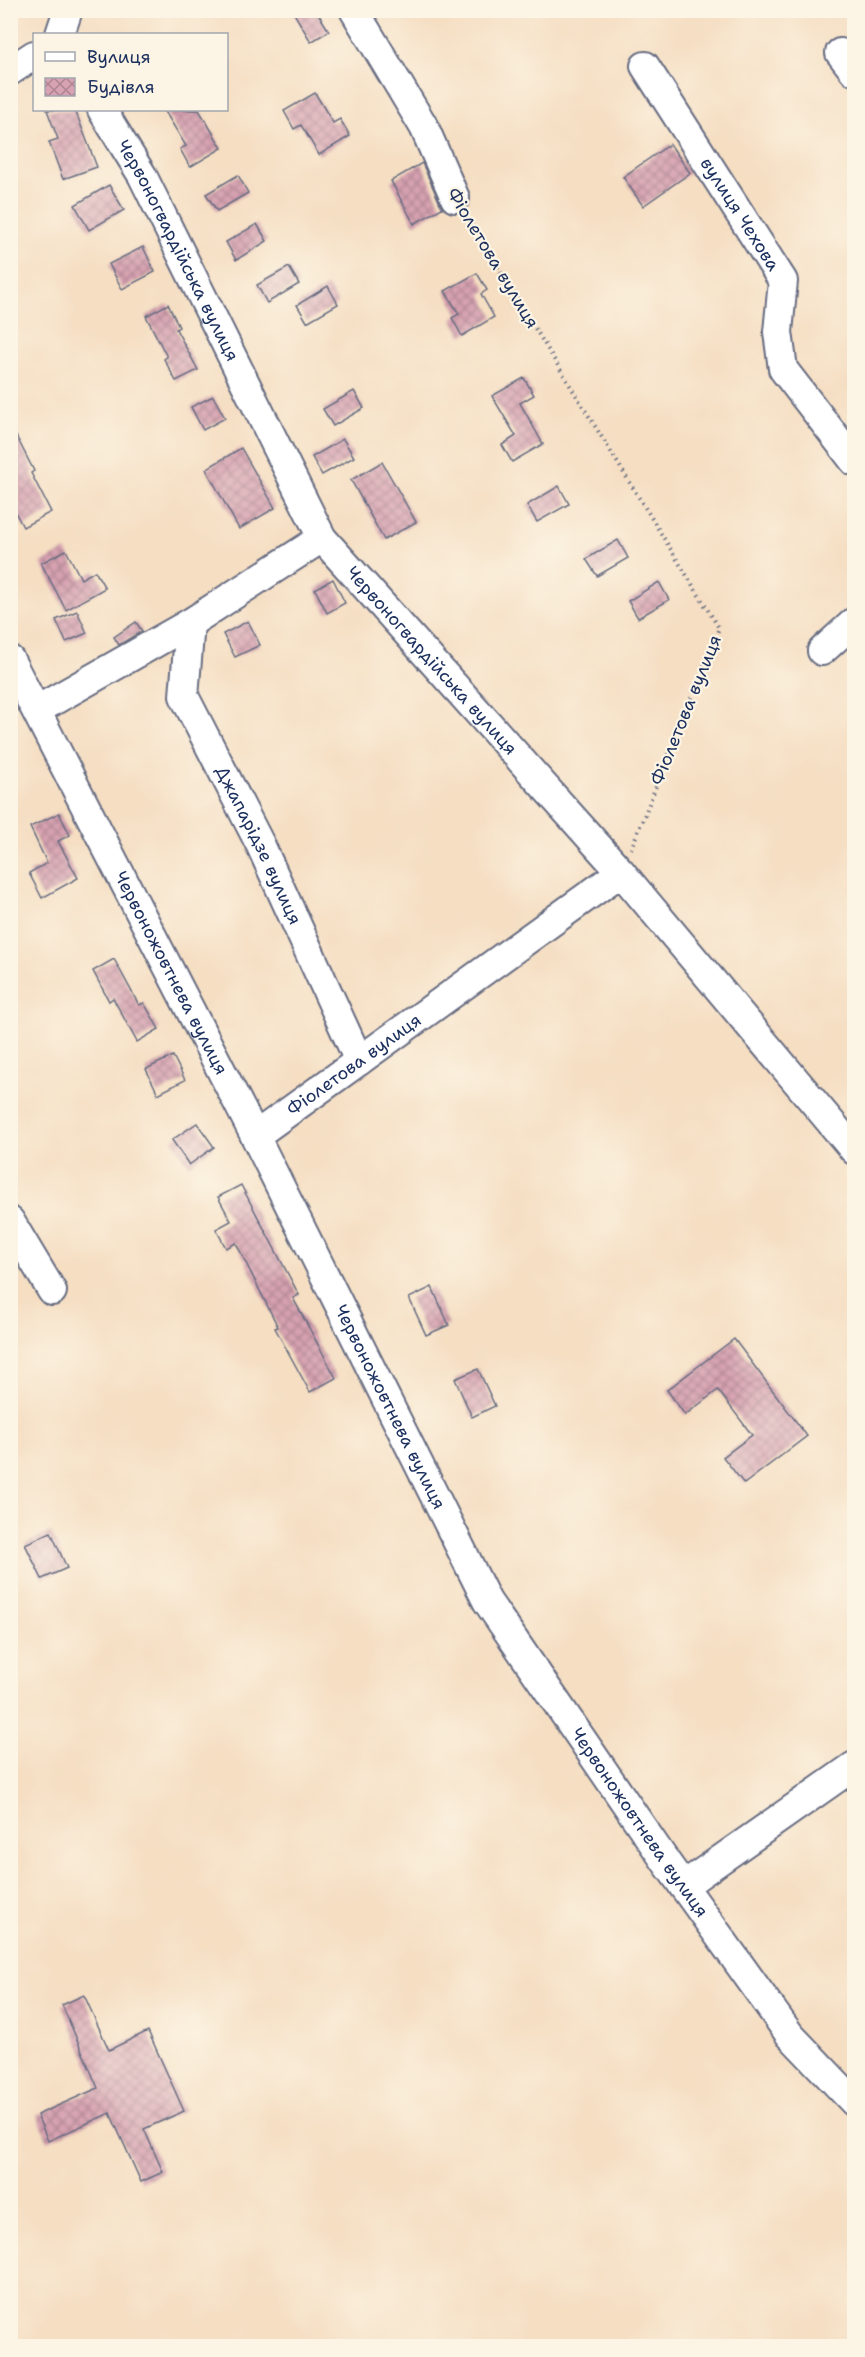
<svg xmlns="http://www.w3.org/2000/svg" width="865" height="2357" viewBox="0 0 865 2357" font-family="'Shantell Sans',sans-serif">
<defs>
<pattern id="building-cross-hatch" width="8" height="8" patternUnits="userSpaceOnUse" patternTransform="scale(1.5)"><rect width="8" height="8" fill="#d7a2b1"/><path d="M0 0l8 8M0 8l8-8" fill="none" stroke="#ae8493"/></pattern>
</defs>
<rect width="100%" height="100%" fill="#fcf5e5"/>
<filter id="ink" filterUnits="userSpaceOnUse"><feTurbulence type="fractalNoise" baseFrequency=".0167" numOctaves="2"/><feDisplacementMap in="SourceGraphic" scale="12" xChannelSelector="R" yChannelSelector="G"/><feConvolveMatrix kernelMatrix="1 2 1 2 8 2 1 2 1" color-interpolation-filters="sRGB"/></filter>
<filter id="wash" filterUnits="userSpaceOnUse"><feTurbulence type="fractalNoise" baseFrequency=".008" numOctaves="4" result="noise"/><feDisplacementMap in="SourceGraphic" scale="24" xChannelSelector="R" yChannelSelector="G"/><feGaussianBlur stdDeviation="1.35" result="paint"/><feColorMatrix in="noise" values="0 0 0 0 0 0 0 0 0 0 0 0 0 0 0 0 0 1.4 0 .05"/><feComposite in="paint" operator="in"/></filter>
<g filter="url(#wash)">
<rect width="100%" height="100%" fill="#f5dec2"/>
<g id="blocks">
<g fill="url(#building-cross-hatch)">
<path d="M292 10H316L329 31 311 42Z"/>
<path d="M315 93 333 123 340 119 350 136 319 155 301 125 294 129 284 111Z"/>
<path d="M47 110H75L97 167 63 179 49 142 58 139Z"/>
<path d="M164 110H199L222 148 190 167 180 149 186 146Z"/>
<path d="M670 144 690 173 643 206 623 177Z"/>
<path d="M422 163 442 208 414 224 391 181Z"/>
<path d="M238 175 248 193 217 211 206 194Z"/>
<path d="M109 185 124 210 89 230 75 205Z"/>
<path d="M257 224 267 241 236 260 226 242Z"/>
<path d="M143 247 155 272 122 289 109 264Z"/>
<path d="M289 267 299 284 267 303 257 285Z"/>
<path d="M477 273 487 290 481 294 494 317 462 336 452 318 459 314 445 291Z"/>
<path d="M328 286 338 304 307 322 297 305Z"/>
<path d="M168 304 179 327 176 329 198 370 176 381 164 359 167 357 146 316Z"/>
<path d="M524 378 534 395 520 403 543 444 512 462 502 445 516 436 492 396Z"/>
<path d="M354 391 364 408 333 426 323 409Z"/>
<path d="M213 396 225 418 203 430 191 407Z"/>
<path d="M10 424 34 471 31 473 51 512 23 527 10 502Z"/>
<path d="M343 439 354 457 322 475 312 457Z"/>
<path d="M241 448 275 508 239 529 206 469Z"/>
<path d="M382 462 416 522 384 540 351 480Z"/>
<path d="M559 486 569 504 537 522 527 505Z"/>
<path d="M618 540 628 558 597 576 586 559Z"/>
<path d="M66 550 81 579 95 571 105 588 66 610 41 563Z"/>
<path d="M333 579 345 603 327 613 315 589Z"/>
<path d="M659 582 669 600 638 618 628 601Z"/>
<path d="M77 611 87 633 66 642 56 620Z"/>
<path d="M248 621 260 645 235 657 223 634Z"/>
<path d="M136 622 142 631 119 645 114 637Z"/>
<path d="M59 813 70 835 58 841 78 878 42 898 29 873 47 863 30 827Z"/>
<path d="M114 959 139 1005 144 1003 159 1029 137 1042 113 998 109 1001 93 971Z"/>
<path d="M173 1056 185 1080 158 1094 146 1069Z"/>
<path d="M197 1123 214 1147 189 1165 172 1140Z"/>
<path d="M241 1185 299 1295 293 1298 336 1378 310 1392 275 1328 278 1327 236 1243 226 1248 216 1229 231 1221 218 1197Z"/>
<path d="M432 1287 449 1325 426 1335 409 1298Z"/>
<path d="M734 1339 807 1436 744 1484 723 1457 752 1435 718 1390 685 1415 667 1390Z"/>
<path d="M478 1369 495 1406 472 1417 455 1379Z"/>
<path d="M51 1532 67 1568 42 1579 25 1544Z"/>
<path d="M84 1995 109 2050 148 2031 184 2111 144 2129 163 2172 141 2182 110 2113 48 2141 37 2115 98 2088 62 2005Z"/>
</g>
</g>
</g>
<g filter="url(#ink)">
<use href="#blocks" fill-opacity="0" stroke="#676c81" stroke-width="1.5"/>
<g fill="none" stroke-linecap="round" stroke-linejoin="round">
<defs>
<g id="minor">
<path d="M354 10 424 127 455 198"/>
<path d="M60 34 68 10"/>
<path d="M840 53 854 71"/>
<path id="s1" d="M645 66 783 281 778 332 783 369 854 461"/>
<path d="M10 71 34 55"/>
<path id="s2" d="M102 110 142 175 322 538 621 872 854 1150"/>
<path id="s3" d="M190 623 184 696 260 844 359 1061"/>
<path d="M822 651 854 622"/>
<path id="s4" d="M10 660 255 1136 487 1601 666 1862 790 2035 854 2102"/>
<path d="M37 710 190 623 322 538"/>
<path id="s5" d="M255 1136 621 872"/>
<path d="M10 1221 52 1291"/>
<path d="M683 1886 854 1766"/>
</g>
</defs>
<use href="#minor" stroke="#676c81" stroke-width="32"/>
<path stroke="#676c81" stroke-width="4" stroke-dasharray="1.5 4.5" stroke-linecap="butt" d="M466 216 719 628 631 849"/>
<use href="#minor" stroke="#fff" stroke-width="28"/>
</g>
</g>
<g text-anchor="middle" stroke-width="4.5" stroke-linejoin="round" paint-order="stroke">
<g font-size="18" fill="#1b2f5e" stroke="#fcf5e5">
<text dy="6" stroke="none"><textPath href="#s1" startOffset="176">вулиця Чехова</textPath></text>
<text dy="6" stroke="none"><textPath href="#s2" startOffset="160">Червоногвардійська вулиця</textPath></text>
<text transform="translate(493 258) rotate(59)" y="6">Фіолетова вулиця</text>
<text dy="6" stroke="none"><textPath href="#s2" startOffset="646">Червоногвардійська вулиця</textPath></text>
<text transform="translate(686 710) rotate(-68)" y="6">Фіолетова вулиця</text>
<text dy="6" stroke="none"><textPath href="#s3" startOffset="240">Джапарідзе вулиця</textPath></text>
<text dy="6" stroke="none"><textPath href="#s4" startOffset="352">Червоножовтнева вулиця</textPath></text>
<text dy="6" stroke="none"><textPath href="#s5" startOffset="122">Фіолетова вулиця</textPath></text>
<text dy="6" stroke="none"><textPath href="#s4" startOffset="838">Червоножовтнева вулиця</textPath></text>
<text dy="6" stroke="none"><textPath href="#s4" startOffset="1324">Червоножовтнева вулиця</textPath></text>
</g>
</g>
<rect width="865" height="2357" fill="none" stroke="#fcf5e5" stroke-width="36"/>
<rect x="33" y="33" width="195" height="78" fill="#fcf5e5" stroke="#a2a6af" stroke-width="1.5"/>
<rect x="45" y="52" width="30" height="9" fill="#ffffff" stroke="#a2a6af" stroke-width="1.5"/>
<text x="87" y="63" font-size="18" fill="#1b2f5e">Вулиця</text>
<rect x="45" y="78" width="30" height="18" fill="url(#building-cross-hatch)" stroke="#a2a6af" stroke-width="1.5"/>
<text x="87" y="93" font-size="18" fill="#1b2f5e">Будівля</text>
</svg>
